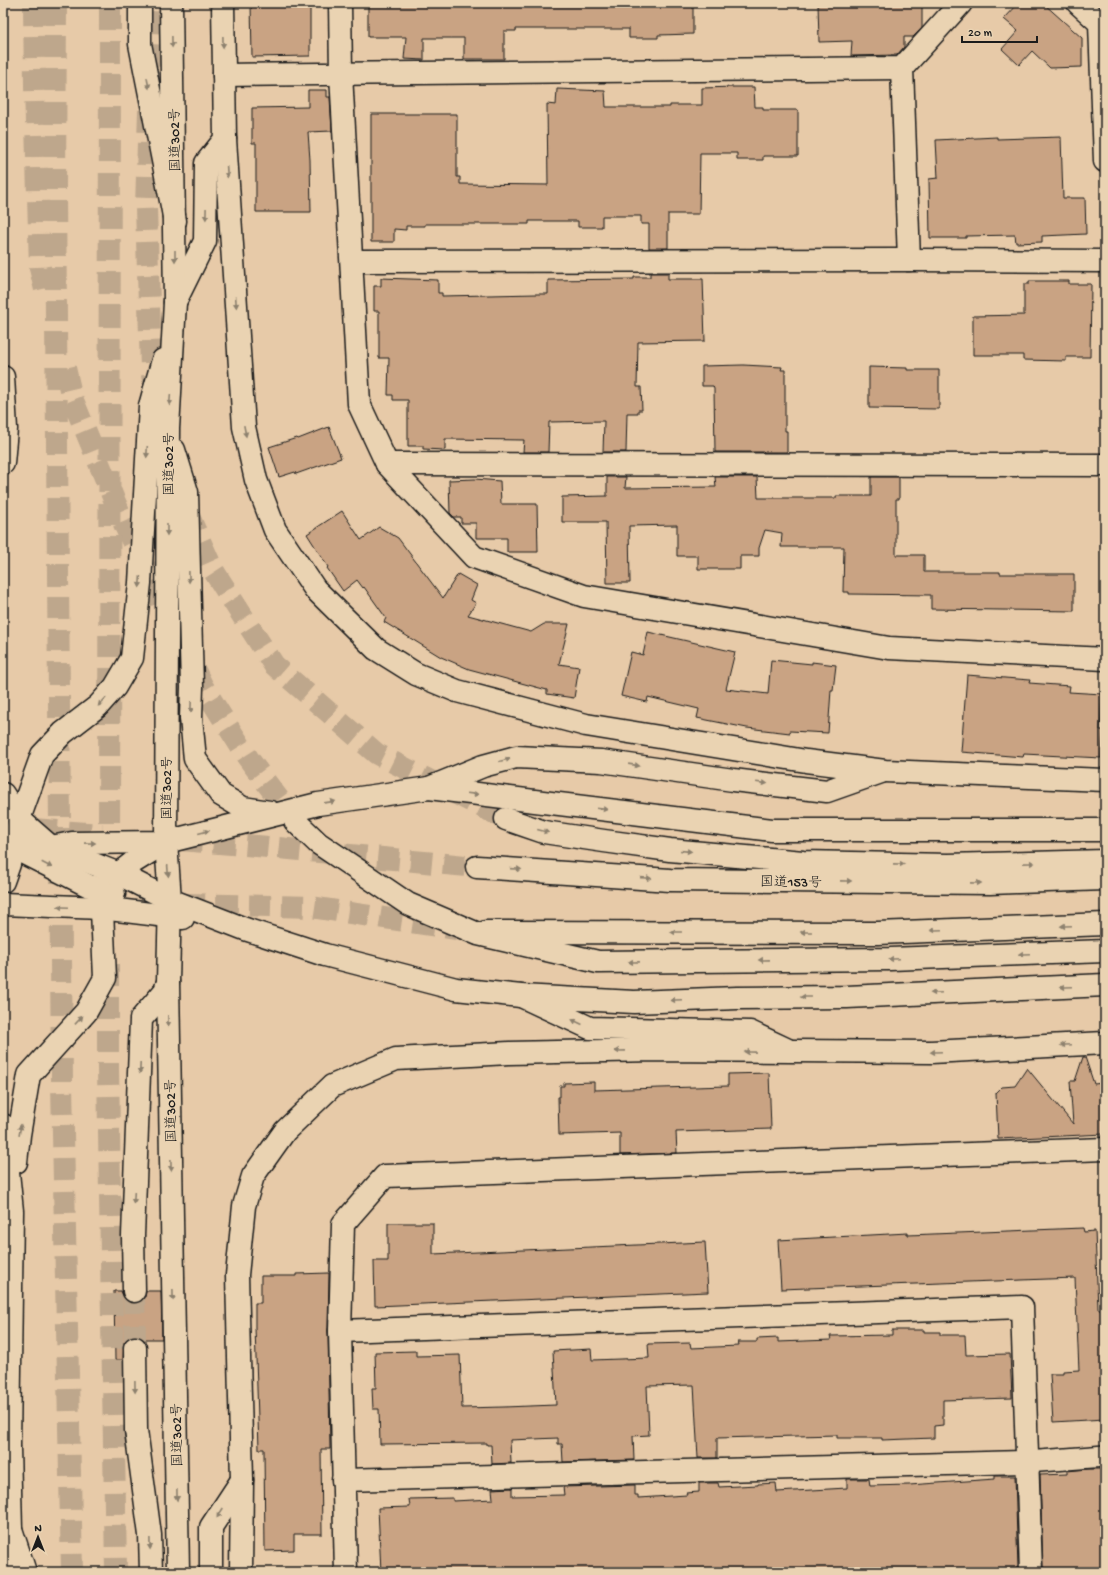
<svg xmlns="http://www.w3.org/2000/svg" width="1108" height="1575" viewBox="0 0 1108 1575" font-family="'Gochi Hand','Klee One',sans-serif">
<rect width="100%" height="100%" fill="#e7caa8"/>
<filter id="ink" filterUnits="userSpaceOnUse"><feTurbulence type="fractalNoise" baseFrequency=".025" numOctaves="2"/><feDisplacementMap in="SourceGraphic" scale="8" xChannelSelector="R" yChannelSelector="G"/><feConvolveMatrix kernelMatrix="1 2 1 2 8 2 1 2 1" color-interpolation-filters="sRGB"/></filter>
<g filter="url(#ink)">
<g fill="#c9a383" stroke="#1c1c1c">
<path d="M251 3H310V56L252 57Z"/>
<path d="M368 3H693V34L658 35V38H629V29H516V31H504V59H464V38H424V60L404 59 406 37H368Z"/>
<path d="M818 3H922V28L913 37H904V47L897 55 851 56 852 41 819 42Z"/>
<path d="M1019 3H1043L1082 38V67L1050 68 1032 51 1019 65 1002 49 1018 31 1004 19Z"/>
<path d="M734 87H754L755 107H763V110H798V156H763V160H737V153H700L699 214H668V248H649V224H641V216H602V227H578V221H529V224H425V226H406V230L394 229V242H371V114H457V177H460V184L548 185 547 104 556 105 557 89 605 91 606 107H670V105H702V88Z"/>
<path d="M308 90H327V97H330L332 131 308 132 310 160 311 212H256V143H252V108L308 107Z"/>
<path d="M997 137V139L1061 137 1063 198H1085L1086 234 1042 236V242L1016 243 1015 235 966 236V238H930L929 179 938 178 936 140Z"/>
<path d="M650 273H668V279H703L705 341 638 342 637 387H641L642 410H638V413H627L626 452H603L604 421 549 422 548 452H523L524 440 445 439V450L423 449V446H408V400H393V395H388L389 358H379V311H374V286H381V278L438 280V293H442V296L537 294H548V280L634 279V277H650Z"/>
<path d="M1029 281H1069V284H1091L1090 357H1066V361L1023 360V355H973V316L1024 315V284H1029Z"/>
<path d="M743 365 782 367 781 370H785V431H787V452H715L714 389 713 386H702V366Z"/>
<path d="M869 367 907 368V370H939V409L869 408Z"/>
<path d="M329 427 341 458 296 474 295 472 279 477 269 447 297 438 298 439Z"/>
<path d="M607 477H626L625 488 716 487 715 477H757L758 498H836V496H871V477H899V499H896V555H924V572H1000V574H1074V611L931 609V595L849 594V592H843L844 547H781L782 533 765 530 759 548V556H740V569H698V556H677V525L629 526 630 583H607L606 522H562V497L607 496Z"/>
<path d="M475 479 500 481 501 504H537L538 552H507V538H476V523H461V517H454L450 513 449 480Z"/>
<path d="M342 511 361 540 379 527 398 538 443 598 458 574 477 585 471 600 476 603 468 615 531 632 544 624H569L559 664 579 667 574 698 547 694V690L469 669 441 657 384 622 386 618 364 587 363 588 357 580 343 591 327 568 328 567 307 534Z"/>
<path d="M648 632 735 652 726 689 768 694 771 660 812 664V662L836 665 833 690H831L828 733 790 731V733L747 728 697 718 699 709 648 697 647 702 621 696 631 652 643 655Z"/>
<path d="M967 675 1030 680 1029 683 1070 686 1069 692 1102 694 1100 730H1103L1101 758 1024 754 1023 757 961 752Z"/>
<path d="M1083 1057H1085L1094 1084 1103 1083V1086H1105V1134L998 1139 996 1093 1002 1087 1015 1086 1027 1068 1073 1124 1070 1081H1075Z"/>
<path d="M769 1073 771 1129 676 1132 677 1153 620 1155V1133L559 1135 558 1097H560V1086H564V1083L594 1082V1090L728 1086V1074Z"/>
<path d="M388 1223H433V1254L705 1242 708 1292 375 1306 374 1261H388Z"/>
<path d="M1083 1228 1084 1232 1095 1231 1098 1309H1105V1419L1053 1422 1050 1374H1063V1371L1079 1370 1075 1278 781 1289 778 1240 908 1233V1235Z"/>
<path d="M329 1273 328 1331 330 1449H321L322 1534H294V1550L265 1551 264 1449H259L255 1327V1303H261V1276H296V1274Z"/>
<path d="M114 1291H121L124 1298 128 1302 134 1303 141 1301 145 1297 146 1291H161L162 1339H145V1341L141 1337 135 1336 129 1337 124 1342 123 1360H115Z"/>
<path d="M892 1330H924V1332H940V1335H965L966 1355 1010 1354 1012 1398 943 1400V1425L934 1426V1438L882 1440V1438H837V1435L717 1438V1458H698L694 1385 647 1386 649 1435 633 1436 634 1460 563 1462 562 1444H558V1438L510 1440 511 1463 492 1464 491 1445H487V1443L380 1444 379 1409H373L372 1388H376L375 1352 416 1351V1356L460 1355 462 1408 504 1407 556 1405 553 1351 591 1349 592 1360 649 1358 648 1344 690 1343 691 1348 739 1346 738 1342H757V1339L778 1338V1342L831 1340 830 1336 892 1335Z"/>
<path d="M1088 1469H1105V1567L1091 1568 1092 1570 1087 1571 1088 1572H1046L1045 1568H1043L1040 1475 1067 1474V1471Z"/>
<path d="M995 1476H1015L1018 1569 902 1572H381L378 1508 410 1507 409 1499 453 1498V1501L493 1499 492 1489 512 1488V1496L564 1495 563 1487 635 1485V1495H638V1498L687 1495 686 1493 699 1492V1483H718L719 1487 758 1485V1484L776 1483 777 1492 847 1488V1479H869L870 1486 909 1485 995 1479Z"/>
</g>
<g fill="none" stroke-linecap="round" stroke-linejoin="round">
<g stroke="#bea78c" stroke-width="22" stroke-dasharray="22 11" stroke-linecap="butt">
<path d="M3 827 102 834"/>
<path d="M180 840 257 846 477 867"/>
<path d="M183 904 311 907 457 929"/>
</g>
<g stroke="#bea78c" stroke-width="22" stroke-dasharray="22 11" stroke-linecap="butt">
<path d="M34 3 35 86 40 268 47 298"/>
<path d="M56 3 55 190 62 1084 72 1572"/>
<path d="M150 66 154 3"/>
<path d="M149 110 146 207 151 369 155 393"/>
<path d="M65 368 72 398 125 526 203 687 248 758 295 821"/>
<path d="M187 512 213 570 274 665 377 754 506 819"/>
<path d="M109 888 110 3"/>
<path d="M108 964V1067L116 1572"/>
<path d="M134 1291 135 1340"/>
</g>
<defs>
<path id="pedestrian" d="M1027 1462 1105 1456"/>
<g id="minor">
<path d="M223 3 225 139 244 427 256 480 275 530 315 589 376 649 416 674 457 691 586 725 806 761 885 771 1105 780"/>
<path d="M340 3 341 74 359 404 387 464 474 557 584 596 889 648 1105 659"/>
<path d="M902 68 909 260"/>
<path d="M224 75 902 68 961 3"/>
<path d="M352 261 909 260 1105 261"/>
<path d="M175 302 205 241 206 163 225 139"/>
<path d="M387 464 1105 465"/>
<path d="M429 788 483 766 516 757 601 761 733 780 827 791 881 772"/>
<path d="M521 996 590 1028 750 1032 786 1049"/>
<path d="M340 1331 1022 1307 1031 1572"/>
<path d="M343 1480 1027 1462"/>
<path d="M211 1572V1527L242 1480"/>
<path d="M241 1572 242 1480 237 1275 244 1206 253 1176 285 1131 332 1086 396 1059 509 1053 654 1050 931 1052 1105 1043"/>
<path d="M346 1572 340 1331 343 1224 385 1176 1105 1149"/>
</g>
<path id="tertiary" d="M1078 3 1100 23 1105 161"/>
<g id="trunk">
<path d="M171 3 175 302 168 429 166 842 170 900 168 982 178 1572"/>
<path d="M174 450 187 492 192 687 191 718 195 759 221 795 243 808 270 812"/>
<path d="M3 794 19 819 51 847 119 874 170 900 245 929 325 955 456 989 521 996 634 1002 737 998 847 997 1105 985"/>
<path d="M12 847H51L72 843 166 842 318 804 429 788 772 830H1105"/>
<path d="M16 849 89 886 101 888 114 894"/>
<path d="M477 867 670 880 990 883 1105 879"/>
<path d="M3 881 9 864 12 847 19 819 42 755 63 733 98 706 115 687 132 658 140 583 150 406 163 360"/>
<path d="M108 882 132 863 166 842"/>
<path d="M3 904 101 908 183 918"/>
<path d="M486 932 878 933 1105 924"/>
<path d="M3 1125 12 1211 9 1447 12 1572"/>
<path d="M16 1162 19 1135 29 1075 86 1012 105 978 101 888"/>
</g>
<g id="motorway">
<path d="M140 3V44L175 221"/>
<path d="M3 377 6 429 3 463"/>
<path d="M506 819 544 832 604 841 670 850 803 862 948 865 1105 861"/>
<path d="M295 821 318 843 408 904 478 934 598 962 890 959 1105 951"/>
<path d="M134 1291 133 1236 141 1019 165 991 168 982"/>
<path d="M135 1348 136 1430 150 1535 151 1572"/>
<path d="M11 1529 25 1572"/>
</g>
</defs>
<use href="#pedestrian" stroke="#1c1c1c" stroke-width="24"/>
<use href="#minor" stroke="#1c1c1c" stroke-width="25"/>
<use href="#tertiary" stroke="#1c1c1c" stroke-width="25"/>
<use href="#trunk" stroke="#1c1c1c" stroke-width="25"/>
<use href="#motorway" stroke="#1c1c1c" stroke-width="25"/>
<use href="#pedestrian" stroke="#ead3b2" stroke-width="21"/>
<use href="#minor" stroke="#ead3b2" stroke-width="22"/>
<use href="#tertiary" stroke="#ead3b2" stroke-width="22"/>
<use href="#trunk" stroke="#ead3b2" stroke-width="22"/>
<use href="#motorway" stroke="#ead3b2" stroke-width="22"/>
</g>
<defs><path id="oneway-solid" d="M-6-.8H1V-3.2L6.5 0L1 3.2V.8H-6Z"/></defs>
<g fill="#8d816e">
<use href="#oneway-solid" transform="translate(172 42) rotate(89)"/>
<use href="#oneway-solid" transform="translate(223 42) rotate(89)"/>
<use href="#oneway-solid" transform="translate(148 83) rotate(79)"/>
<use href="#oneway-solid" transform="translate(227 172) rotate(86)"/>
<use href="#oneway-solid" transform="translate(206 214) rotate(91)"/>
<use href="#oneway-solid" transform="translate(175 256) rotate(90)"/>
<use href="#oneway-solid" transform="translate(236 302) rotate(86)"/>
<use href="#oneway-solid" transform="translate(170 400) rotate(94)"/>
<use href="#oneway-solid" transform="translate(245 431) rotate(79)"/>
<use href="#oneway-solid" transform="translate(147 452) rotate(93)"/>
<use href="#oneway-solid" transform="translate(167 530) rotate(90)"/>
<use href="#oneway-solid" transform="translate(189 577) rotate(89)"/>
<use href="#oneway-solid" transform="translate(140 582) rotate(94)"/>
<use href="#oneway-solid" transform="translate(102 702) rotate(133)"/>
<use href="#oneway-solid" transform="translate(191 707) rotate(92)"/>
<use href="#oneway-solid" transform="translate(505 760) rotate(-15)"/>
<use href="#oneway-solid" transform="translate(634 765) rotate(8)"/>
<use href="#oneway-solid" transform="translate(762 783) rotate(7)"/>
<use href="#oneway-solid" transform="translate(473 794) rotate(7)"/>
<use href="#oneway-solid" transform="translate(330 802) rotate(-8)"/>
<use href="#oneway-solid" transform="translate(602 809) rotate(7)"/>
<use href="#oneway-solid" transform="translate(543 831) rotate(15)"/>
<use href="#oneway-solid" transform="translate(204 832) rotate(-14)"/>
<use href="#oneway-solid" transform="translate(90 843) rotate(-1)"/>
<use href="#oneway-solid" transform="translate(686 851) rotate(5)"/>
<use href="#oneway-solid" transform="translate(1029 863) rotate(-1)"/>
<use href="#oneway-solid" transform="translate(899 864) rotate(1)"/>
<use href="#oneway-solid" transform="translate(47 865) rotate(27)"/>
<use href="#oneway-solid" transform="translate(516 869) rotate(4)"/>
<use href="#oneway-solid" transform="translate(168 871) rotate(86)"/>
<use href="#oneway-solid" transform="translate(646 878) rotate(4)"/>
<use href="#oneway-solid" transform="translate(846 881) rotate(1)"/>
<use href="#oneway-solid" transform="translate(976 883) rotate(1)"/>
<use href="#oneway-solid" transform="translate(63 907) rotate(-177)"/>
<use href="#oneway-solid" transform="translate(1066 926) rotate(178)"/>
<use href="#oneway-solid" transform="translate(936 930) rotate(178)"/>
<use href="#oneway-solid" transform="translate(676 932) rotate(-180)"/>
<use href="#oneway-solid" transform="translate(806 932) rotate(-180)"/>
<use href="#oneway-solid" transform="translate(1024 954) rotate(178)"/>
<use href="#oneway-solid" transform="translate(894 959) rotate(178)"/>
<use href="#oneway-solid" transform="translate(764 960) rotate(179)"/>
<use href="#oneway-solid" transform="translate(634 962) rotate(179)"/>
<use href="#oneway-solid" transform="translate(1066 987) rotate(177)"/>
<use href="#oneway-solid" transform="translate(936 993) rotate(177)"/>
<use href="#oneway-solid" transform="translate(806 997) rotate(180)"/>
<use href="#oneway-solid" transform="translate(676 1000) rotate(177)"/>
<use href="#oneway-solid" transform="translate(79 1020) rotate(-47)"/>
<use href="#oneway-solid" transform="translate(168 1021) rotate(89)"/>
<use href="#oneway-solid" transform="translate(577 1022) rotate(-155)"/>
<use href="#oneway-solid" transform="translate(1066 1045) rotate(177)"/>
<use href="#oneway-solid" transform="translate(620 1051) rotate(179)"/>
<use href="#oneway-solid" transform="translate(750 1052) rotate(-179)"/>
<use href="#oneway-solid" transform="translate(936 1052) rotate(177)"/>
<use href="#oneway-solid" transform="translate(140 1068) rotate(92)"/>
<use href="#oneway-solid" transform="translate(20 1130) rotate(-81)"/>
<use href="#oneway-solid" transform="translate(171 1165) rotate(89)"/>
<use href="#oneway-solid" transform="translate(134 1198) rotate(93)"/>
<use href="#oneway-solid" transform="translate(173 1295) rotate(89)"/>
<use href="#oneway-solid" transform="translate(135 1387) rotate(89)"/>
<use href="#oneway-solid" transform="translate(177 1495) rotate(89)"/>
<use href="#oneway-solid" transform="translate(220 1513) rotate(123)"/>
<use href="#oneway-solid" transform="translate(150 1544) rotate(89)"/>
</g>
</g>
<g text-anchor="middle" stroke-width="3" stroke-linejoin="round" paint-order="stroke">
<g font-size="14" fill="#1c1c1c" stroke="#ead3b2">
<text transform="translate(174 140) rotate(-91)" y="5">国道302号</text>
<text transform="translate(168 464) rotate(-90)" y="5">国道302号</text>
<text transform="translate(166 788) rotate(-90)" y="5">国道302号</text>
<text transform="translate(791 881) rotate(1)" y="5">国道153号</text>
<text transform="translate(170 1111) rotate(-91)" y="5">国道302号</text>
<text transform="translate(176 1435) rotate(-91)" y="5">国道302号</text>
</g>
</g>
<rect width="1108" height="1575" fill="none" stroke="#ead3b2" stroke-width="16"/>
<rect x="8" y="8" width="1092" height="1559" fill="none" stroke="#1c1c1c" stroke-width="1.5" filter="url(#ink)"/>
<g transform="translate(38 1537)" stroke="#ead3b2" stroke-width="3" paint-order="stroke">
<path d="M0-3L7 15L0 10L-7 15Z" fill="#1c1c1c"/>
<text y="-6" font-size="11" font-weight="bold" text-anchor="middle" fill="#1c1c1c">N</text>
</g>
<path d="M962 36v6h75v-6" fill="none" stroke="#1c1c1c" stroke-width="2"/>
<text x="968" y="36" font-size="12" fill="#1c1c1c" stroke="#ead3b2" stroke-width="3" paint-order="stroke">20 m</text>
</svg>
